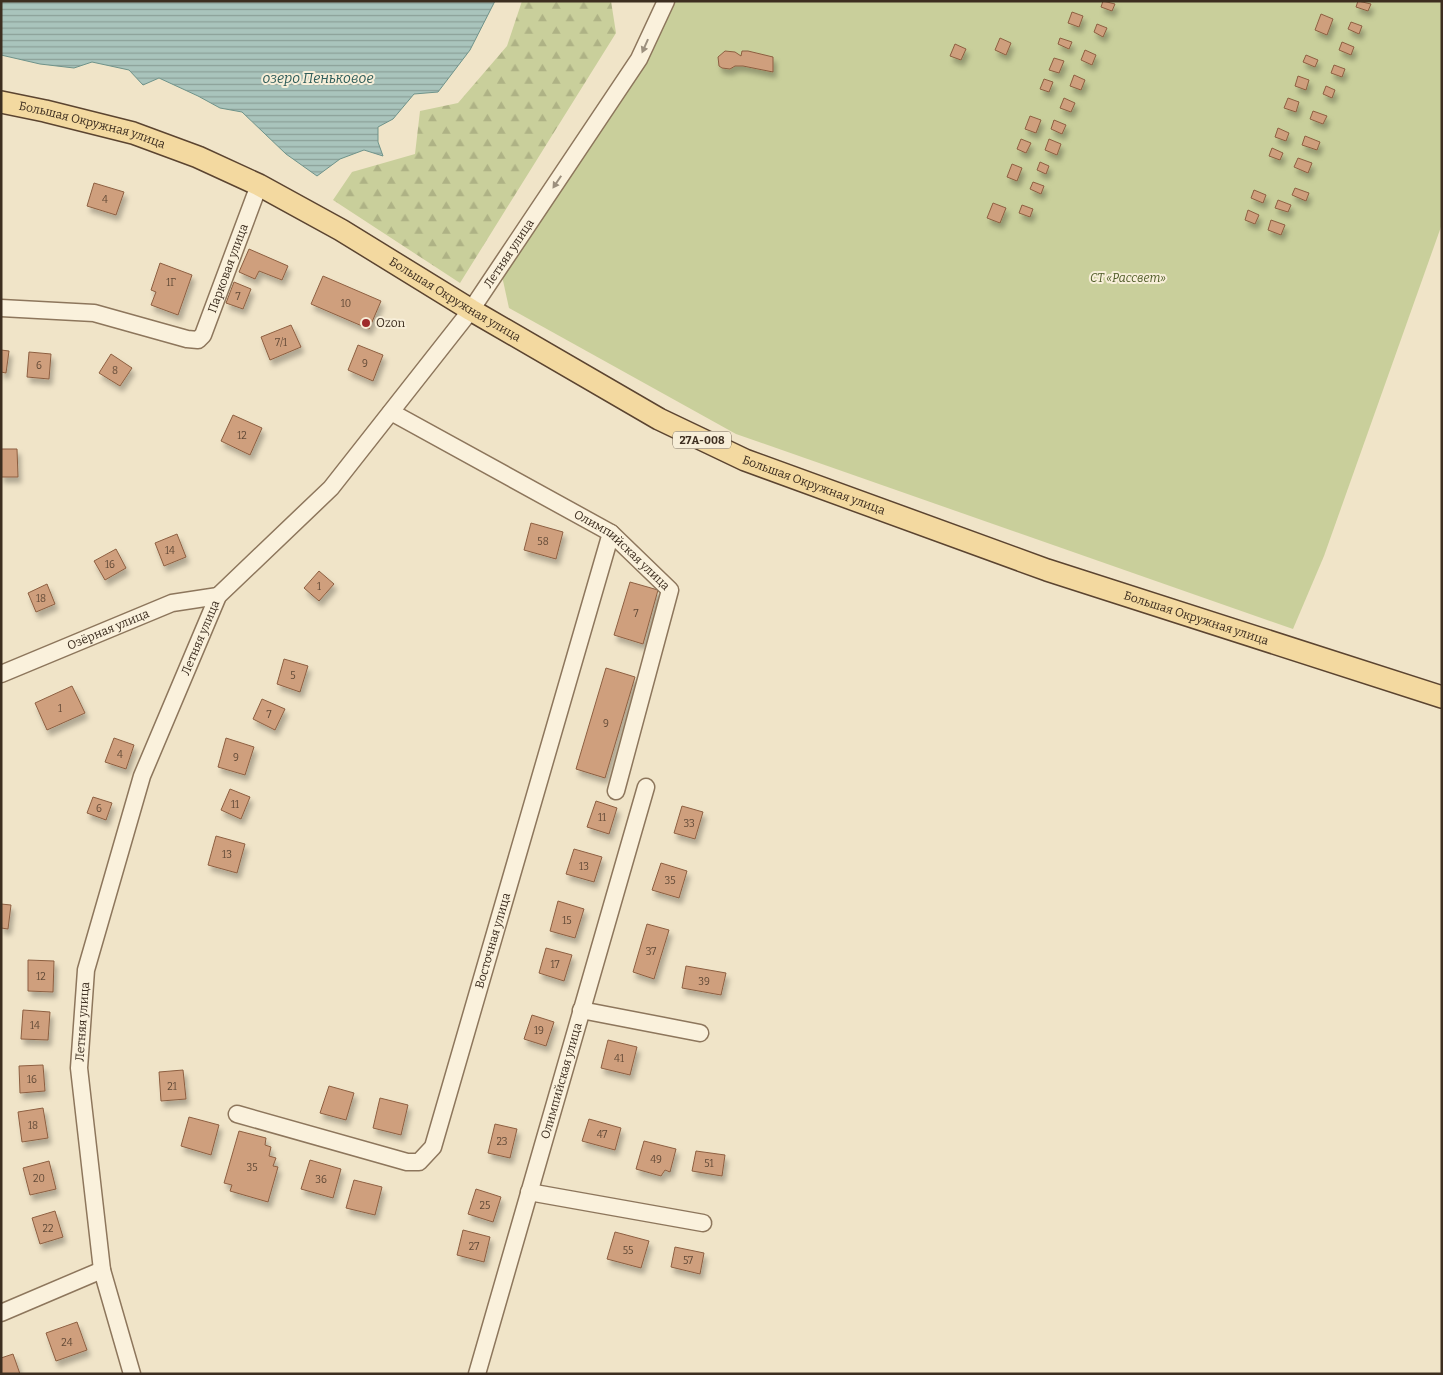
<svg xmlns="http://www.w3.org/2000/svg" width="1443" height="1375" viewBox="0 0 1443 1375" font-family="Bitter,serif">
<defs>
<pattern id="forest-firs" width="22" height="20" patternUnits="userSpaceOnUse" patternTransform="scale(1.25)"><rect width="22" height="20" fill="#c9cf9b"/><path d="M5 1l3.5 6h-7zM16 11l3.5 6h-7z" fill="#aeb285"/></pattern>
<pattern id="water-rules" width="6" height="5" patternUnits="userSpaceOnUse" patternTransform="scale(1.25)"><rect width="6" height="5" fill="#a9c4bc"/><path d="M0 2.5h6" fill="none" stroke="#8ba098"/></pattern>
<filter id="shadow"><feDropShadow dx="3" dy="5.5" stdDeviation="2.5" flood-color="#0004"/></filter>
</defs>
<rect width="100%" height="100%" fill="#f0e4c8"/>
<path fill="#c9cf9b" d="M672 1H1442V224L1324 556 1293 629 736 434 509 308 500 267Z"/>
<path fill="url(#forest-firs)" d="M522 1H611L616 33 460 283 333 200 352 172 415 154 420 111 458 103 507 46Z"/>
<path fill="url(#water-rules)" stroke="#6f938a" d="M1 1H495L470 50 438 92 414 94 393 119 378 127V142L383 156 364 150 340 159 317 176 286 154 242 112 220 108 198 96 159 78 143 85 129 70 92 62 74 68 40 64 1 55Z"/>
<g fill="#cf9f7d" stroke="#8d5f41" filter="url(#shadow)">
<path d="M1103 1 1115 4 1112 11 1101 7Z"/>
<path d="M1358 1 1371 4 1368 11 1356 7Z"/>
<path d="M1072 12 1083 16 1079 27 1068 23Z"/>
<path d="M1321 14 1333 19 1327 35 1315 30Z"/>
<path d="M1351 22 1362 26 1359 34 1348 29Z"/>
<path d="M1097 24 1107 28 1103 37 1094 32Z"/>
<path d="M1000 38 1011 43 1006 55 995 50Z"/>
<path d="M1060 38 1072 42 1069 49 1058 44Z"/>
<path d="M1342 42 1354 47 1351 55 1339 50Z"/>
<path d="M955 44 966 49 961 60 950 56Z"/>
<path d="M1085 50 1096 55 1092 65 1081 60Z"/>
<path d="M725 51 735 52 741 56 742 51H748L773 57V72L743 66H735L730 69 722 68 719 66 718 57Z"/>
<path d="M1306 55 1318 60 1315 67 1303 62Z"/>
<path d="M1054 58 1064 61 1059 73 1049 70Z"/>
<path d="M1334 65 1345 69 1342 77 1331 73Z"/>
<path d="M1074 75 1085 80 1081 90 1070 86Z"/>
<path d="M1298 76 1309 80 1306 90 1295 86Z"/>
<path d="M1044 79 1053 82 1049 92 1040 89Z"/>
<path d="M1326 86 1335 90 1332 98 1323 94Z"/>
<path d="M1064 98 1075 103 1071 112 1060 108Z"/>
<path d="M1288 98 1299 102 1296 112 1284 108Z"/>
<path d="M1313 111 1327 116 1323 124 1310 119Z"/>
<path d="M1030 116 1041 120 1036 133 1025 129Z"/>
<path d="M1054 120 1066 125 1062 134 1051 129Z"/>
<path d="M1278 128 1289 133 1286 141 1275 137Z"/>
<path d="M1305 136 1320 142 1317 150 1302 145Z"/>
<path d="M1021 139 1031 143 1026 153 1017 149Z"/>
<path d="M1049 139 1061 144 1057 155 1045 150Z"/>
<path d="M1272 148 1283 153 1280 160 1269 156Z"/>
<path d="M1298 158 1312 163 1308 173 1294 167Z"/>
<path d="M1040 162 1049 166 1046 174 1037 170Z"/>
<path d="M1012 164 1022 168 1017 181 1007 177Z"/>
<path d="M1033 182 1044 186 1041 194 1030 189Z"/>
<path d="M94 183 124 192 116 215 87 206Z"/>
<path d="M1295 188 1309 193 1306 201 1292 195Z"/>
<path d="M1254 190 1266 195 1263 203 1251 198Z"/>
<path d="M1278 200 1291 205 1288 212 1275 208Z"/>
<path d="M993 203 1006 208 1000 223 987 218Z"/>
<path d="M1022 205 1033 209 1030 217 1019 213Z"/>
<path d="M1248 210 1259 215 1255 224 1245 220Z"/>
<path d="M1271 220 1285 225 1281 235 1268 230Z"/>
<path d="M249 249 288 266 282 280 259 271 255 279 239 272Z"/>
<path d="M160 263 192 275 178 315 151 305 156 292 151 290Z"/>
<path d="M323 276 381 301 369 329 311 304Z"/>
<path d="M234 282 251 289 243 309 226 303Z"/>
<path d="M291 325 301 347 270 360 261 337Z"/>
<path d="M358 345 383 355 373 381 348 370Z"/>
<path d="M1 350 9 351 6 373 1 372Z"/>
<path d="M29 352 51 354 49 379 27 377Z"/>
<path d="M111 354 132 368 120 386 99 373Z"/>
<path d="M233 415 262 428 250 455 221 441Z"/>
<path d="M1 449H17L18 477H1Z"/>
<path d="M531 523 563 532 556 559 524 550Z"/>
<path d="M177 534 186 557 164 566 155 543Z"/>
<path d="M116 549 126 568 105 580 94 561Z"/>
<path d="M319 571 334 584 319 601 304 588Z"/>
<path d="M630 582 658 590 643 644 614 635Z"/>
<path d="M47 584 55 604 36 612 28 593Z"/>
<path d="M284 659 308 666 300 692 277 684Z"/>
<path d="M606 668 635 677 605 778 576 769Z"/>
<path d="M72 686 85 713 47 730 35 703Z"/>
<path d="M262 699 285 709 275 730 253 719Z"/>
<path d="M114 738 134 745 126 769 105 762Z"/>
<path d="M226 738 254 747 245 775 218 767Z"/>
<path d="M230 789 250 797 241 819 221 810Z"/>
<path d="M93 797 112 803 106 820 87 813Z"/>
<path d="M596 801 617 808 609 834 587 827Z"/>
<path d="M682 806 703 812 695 839 674 833Z"/>
<path d="M216 836 245 844 237 873 208 865Z"/>
<path d="M574 849 602 857 594 882 566 874Z"/>
<path d="M661 863 687 871 679 898 652 890Z"/>
<path d="M558 901 584 909 575 938 550 931Z"/>
<path d="M1 904 11 905 8 929 1 928Z"/>
<path d="M647 924 669 930 654 979 633 972Z"/>
<path d="M546 948 572 955 564 981 539 973Z"/>
<path d="M28 960 54 961 53 992 28 991Z"/>
<path d="M686 966 726 973 721 995 682 988Z"/>
<path d="M23 1010 50 1012 48 1040 21 1039Z"/>
<path d="M532 1015 554 1022 546 1046 524 1039Z"/>
<path d="M608 1040 637 1047 630 1075 601 1068Z"/>
<path d="M43 1065 45 1091 20 1093 19 1066Z"/>
<path d="M183 1070 186 1099 161 1101 159 1072Z"/>
<path d="M329 1086 354 1093 346 1120 320 1113Z"/>
<path d="M380 1098 408 1105 401 1135 373 1128Z"/>
<path d="M43 1108 48 1138 22 1142 18 1112Z"/>
<path d="M189 1117 219 1125 211 1155 181 1146Z"/>
<path d="M589 1119 621 1128 615 1150 582 1141Z"/>
<path d="M495 1124 517 1129 510 1158 488 1153Z"/>
<path d="M239 1131 266 1138 265 1145 271 1147 269 1156 276 1158 273 1166 278 1167 268 1202 230 1191 232 1185 224 1183Z"/>
<path d="M644 1141 676 1149 670 1172 665 1170 661 1176 636 1169Z"/>
<path d="M696 1151 725 1155 722 1176 692 1171Z"/>
<path d="M310 1160 341 1169 333 1198 301 1189Z"/>
<path d="M49 1161 56 1189 30 1195 23 1168Z"/>
<path d="M354 1180 382 1187 375 1215 346 1208Z"/>
<path d="M476 1189 501 1197 493 1222 468 1214Z"/>
<path d="M55 1211 63 1237 40 1244 32 1218Z"/>
<path d="M463 1230 490 1237 484 1262 457 1255Z"/>
<path d="M615 1232 649 1241 641 1268 607 1259Z"/>
<path d="M675 1247 704 1253 700 1274 671 1267Z"/>
<path d="M77 1322 87 1350 56 1361 46 1333Z"/>
<path d="M13 1354 20 1374H1V1358Z"/>
</g>
<g fill="none" stroke-linecap="round" stroke-linejoin="round">
<defs>
<g id="minor">
<path id="s1" d="M1 308 94 313 187 339 198 340 203 335 259 185"/>
<path id="s2" d="M391 412 611 533 670 590 616 791"/>
<path id="s3" d="M1 674 172 603 218 596"/>
<path d="M581 1010 700 1033"/>
<path id="s4" d="M237 1114 407 1162H419L433 1147 611 533"/>
<path d="M529 1192 703 1223"/>
<path d="M1 1313 102 1270"/>
<path id="s5" d="M132 1374 102 1270 79 1068 86 970 142 776 218 596 331 488 471 310 639 59 666 1"/>
<path id="s6" d="M477 1374 646 787"/>
</g>
<g id="major">
<path id="s7" d="M1 102 45 111 133 133 198 157 259 185 341 230 471 310 659 419 745 460 1047 570 1442 697"/>
</g>
</defs>
<use href="#minor" stroke="#8d765c" stroke-width="19"/>
<use href="#major" stroke="#5b4430" stroke-width="24"/>
<use href="#minor" stroke="#faf1dc" stroke-width="16"/>
<use href="#major" stroke="#f3d9a0" stroke-width="21"/>
</g>
<defs><path id="oneway-solid" d="M-6-.8H1V-3.2L6.5 0L1 3.2V.8H-6Z" transform="scale(1.25)"/></defs>
<g fill="#9c907e">
<use href="#oneway-solid" transform="translate(645 46) rotate(114)"/>
<use href="#oneway-solid" transform="translate(557 182) rotate(124)"/>
</g>
<circle fill="#9e2a2b" stroke="#f7eed8" stroke-width="2" cx="366" cy="323" r="5"/>
<g text-anchor="middle" stroke-width="4" stroke-linejoin="round" paint-order="stroke">
<g font-size="10" fill="#624a37">
<text x="105" y="203">4</text>
<text x="171" y="286">1Г</text>
<text x="238" y="300">7</text>
<text x="346" y="307">10</text>
<text x="281" y="346">7/1</text>
<text x="365" y="367">9</text>
<text x="39" y="369">6</text>
<text x="115" y="374">8</text>
<text x="242" y="439">12</text>
<text x="543" y="545">58</text>
<text x="170" y="554">14</text>
<text x="110" y="568">16</text>
<text x="319" y="590">1</text>
<text x="41" y="602">18</text>
<text x="636" y="617">7</text>
<text x="293" y="679">5</text>
<text x="60" y="712">1</text>
<text x="269" y="718">7</text>
<text x="606" y="727">9</text>
<text x="120" y="758">4</text>
<text x="236" y="761">9</text>
<text x="235" y="808">11</text>
<text x="99" y="812">6</text>
<text x="602" y="821">11</text>
<text x="689" y="827">33</text>
<text x="227" y="858">13</text>
<text x="584" y="870">13</text>
<text x="670" y="884">35</text>
<text x="567" y="924">15</text>
<text x="651" y="955">37</text>
<text x="555" y="968">17</text>
<text x="41" y="980">12</text>
<text x="704" y="985">39</text>
<text x="35" y="1029">14</text>
<text x="539" y="1034">19</text>
<text x="619" y="1062">41</text>
<text x="32" y="1083">16</text>
<text x="172" y="1090">21</text>
<text x="33" y="1129">18</text>
<text x="602" y="1138">47</text>
<text x="502" y="1145">23</text>
<text x="656" y="1163">49</text>
<text x="709" y="1167">51</text>
<text x="252" y="1171">35</text>
<text x="39" y="1182">20</text>
<text x="321" y="1183">36</text>
<text x="485" y="1209">25</text>
<text x="48" y="1232">22</text>
<text x="474" y="1250">27</text>
<text x="628" y="1254">55</text>
<text x="688" y="1264">57</text>
<text x="67" y="1346">24</text>
</g>
<rect fill="#f7eed8" stroke="#756857" stroke-width="1" x="673" y="431.5" width="58" height="17" rx="4"/>
<g font-size="11" font-weight="bold" fill="#3d2e20">
<text x="702" y="444">27А-008</text>
</g>
<g font-size="12" fill="#3d2e20" stroke="#f7eed8">
<text dy="4" stroke="none"><textPath href="#s7" startOffset="94">Большая Окружная улица</textPath></text>
<text dy="4" stroke="none"><textPath href="#s5" startOffset="1258">Летняя улица</textPath></text>
<text dy="4" stroke="none"><textPath href="#s1" startOffset="279">Парковая улица</textPath></text>
<text dy="4" stroke="none"><textPath href="#s7" startOffset="499">Большая Окружная улица</textPath></text>
<text dy="4" stroke="none"><textPath href="#s7" startOffset="904">Большая Окружная улица</textPath></text>
<text dy="4" stroke="none"><textPath href="#s2" startOffset="270">Олимпийская улица</textPath></text>
<text dy="4" stroke="none"><textPath href="#s7" startOffset="1309">Большая Окружная улица</textPath></text>
<text dy="4" stroke="none"><textPath href="#s3" startOffset="116">Озёрная улица</textPath></text>
<text dy="4" stroke="none"><textPath href="#s5" startOffset="762">Летняя улица</textPath></text>
<text dy="4" stroke="none"><textPath href="#s4" startOffset="424">Восточная улица</textPath></text>
<text dy="4" stroke="none"><textPath href="#s5" startOffset="358">Летняя улица</textPath></text>
<text dy="4" stroke="none"><textPath href="#s6" startOffset="305">Олимпийская улица</textPath></text>
</g>
<g font-size="12" font-style="italic" fill="#4d5a26" stroke="#f7eed8">
<text x="1128" y="282">СТ «Рассвет»</text>
</g>
<g font-size="12" fill="#3d2e20" stroke="#f7eed8" text-anchor="start">
<text x="376" y="327">Ozon</text>
</g>
<g font-size="14" font-style="italic" fill="#2f5d5a" stroke="#f7eed8">
<text x="318" y="83">озеро Пеньковое</text>
</g>
</g>
<rect width="1443" height="1375" fill="none" stroke="#3d2e20" stroke-width="5"/>
</svg>
